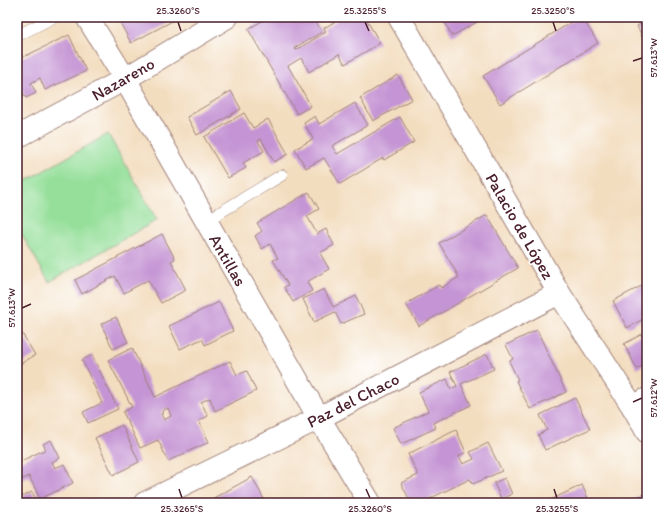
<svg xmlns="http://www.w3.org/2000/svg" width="664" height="520" viewBox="0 0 664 520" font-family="Itim,sans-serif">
<rect width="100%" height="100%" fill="#fff"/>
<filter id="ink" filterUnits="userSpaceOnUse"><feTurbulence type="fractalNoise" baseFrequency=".025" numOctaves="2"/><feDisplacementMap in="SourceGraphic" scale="8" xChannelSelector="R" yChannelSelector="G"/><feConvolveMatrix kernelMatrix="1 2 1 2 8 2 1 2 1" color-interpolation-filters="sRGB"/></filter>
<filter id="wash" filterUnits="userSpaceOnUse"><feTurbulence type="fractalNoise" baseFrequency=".012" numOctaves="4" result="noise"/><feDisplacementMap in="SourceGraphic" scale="16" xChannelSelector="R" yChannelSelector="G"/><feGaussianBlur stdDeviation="0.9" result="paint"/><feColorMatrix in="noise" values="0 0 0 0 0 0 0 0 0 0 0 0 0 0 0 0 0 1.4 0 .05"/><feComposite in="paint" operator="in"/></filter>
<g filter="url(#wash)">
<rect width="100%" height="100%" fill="#f3ddbf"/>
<path fill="#95df9a" stroke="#707f62" d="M108 134 157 220 49 282 17 226V186Z"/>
<g id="blocks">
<g fill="#c594d4" fill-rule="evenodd">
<path d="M117 17H175L176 19 131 43Z"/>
<path d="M269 17H313L322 32 294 48 296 50 326 32 324 28 343 17H365L380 43 345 64 339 54 309 72 301 58 288 66 311 106 297 114 248 29Z"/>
<path d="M442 17H486L452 36Z"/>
<path d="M580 17H582L598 43 500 104 483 76Z"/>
<path d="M645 22 647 26V47L637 26Z"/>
<path d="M69 35 86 71 45 90 40 78 31 83 36 93 26 98 20 88 17 90V60Z"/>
<path d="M398 75 412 99 373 121 360 98Z"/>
<path d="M231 91 241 109 197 135 187 117Z"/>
<path d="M355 103 368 125 332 146 337 154 400 117 414 142 384 160 383 158 340 184 324 158 306 168 295 149 313 139 304 123 315 116 319 124Z"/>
<path d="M244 113 253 128 268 119 288 154 274 162 261 139 258 141 264 151 243 163 246 168 228 178 204 137Z"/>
<path d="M309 192 319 209 307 216 317 234 326 229 334 245 320 253 329 269 307 282 312 291 293 302 284 287 288 285 273 260 278 258 270 244 262 249 255 236 262 231 257 223Z"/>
<path d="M487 215 518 268 419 326 406 304 439 285 441 288 459 277 439 243Z"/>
<path d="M162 234 175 259 171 261 186 290 161 303 148 280 124 293 115 276 82 294 75 280Z"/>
<path d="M647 283V317L627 328 613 301Z"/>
<path d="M324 289 333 307 356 296 364 314 341 324 335 312 314 322 303 299Z"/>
<path d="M219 302 233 331 205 345 202 339 180 349 169 326Z"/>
<path d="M116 317 128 342 113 349 101 324Z"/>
<path d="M17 325 35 355 17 366Z"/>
<path d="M537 330 566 392 530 409 516 381 518 380 509 361 513 359 506 345Z"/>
<path d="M642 334 643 337 647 335V363L637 369 624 344Z"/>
<path d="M132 348 155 397 230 361 237 375 247 371 256 391 215 411 210 398 201 402 208 416 199 421 209 442 168 461 158 440 140 448 123 412 132 407 108 360ZM168 408 171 416 164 420 161 414 163 413 162 411Z"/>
<path d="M487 354 494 369 461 384 471 405 433 423 436 428 401 444 393 428 428 411 419 392 447 379 451 389 457 386 450 372Z"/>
<path d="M92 355 118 409 88 423 83 412 102 403 82 360Z"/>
<path d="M575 398 590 429 545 450 538 435 547 430 540 415Z"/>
<path d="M122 425 139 462 113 475 95 438Z"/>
<path d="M456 430 466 452 459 456 463 464 474 459 470 452 488 443 502 471 473 484 470 479 429 499 431 503H411L401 483 418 475 408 454Z"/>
<path d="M51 440 60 458 52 462 55 468 64 464 73 483 40 499 29 476 17 482V463L46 449 43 444Z"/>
<path d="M252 477 266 503H212L210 500Z"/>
<path d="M505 478 512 494 501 499 494 483Z"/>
<path d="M582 485 590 503H544Z"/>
<path d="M32 492 38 503H19L17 499Z"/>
<path d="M647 493V503H625Z"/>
</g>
</g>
</g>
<g filter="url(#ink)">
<use href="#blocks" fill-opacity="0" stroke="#9e7e75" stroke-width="1"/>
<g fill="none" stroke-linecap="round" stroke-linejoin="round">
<defs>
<g id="service">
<path d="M17 36 54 17"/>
<path d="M206 221 282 175"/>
</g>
<g id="minor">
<path d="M87 17 125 79 319 418 370 503"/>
<path d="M17 137 125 79 227 17"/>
<path d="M633 407 647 399"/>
<path d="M145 503 319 418 559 293"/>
</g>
<path id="tertiary" d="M399 17 559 293 633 407 647 432"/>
</defs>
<use href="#service" stroke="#9e7e75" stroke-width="12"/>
<use href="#minor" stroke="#9e7e75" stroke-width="24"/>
<use href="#tertiary" stroke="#9e7e75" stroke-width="24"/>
<use href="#service" stroke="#fff" stroke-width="11"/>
<use href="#minor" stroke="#fff" stroke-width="22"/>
<use href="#tertiary" stroke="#fff" stroke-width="22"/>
</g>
</g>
<path fill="none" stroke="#4a1f2b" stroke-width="1.5" d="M178 22 181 31M365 22 369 31M553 22 556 31M633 61 642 58M22 308 31 304M633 402 642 398M179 489 182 498M366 489 370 498M554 489 557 498"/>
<g text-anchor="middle" stroke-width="3" stroke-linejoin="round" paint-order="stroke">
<g font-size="17" fill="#4a1f2b" stroke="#fff">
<text transform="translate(123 79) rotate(-30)" y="6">Nazareno</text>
<text transform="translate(520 226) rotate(60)" y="6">Palacio de López</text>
<text transform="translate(228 260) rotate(60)" y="6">Antillas</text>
<text transform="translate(353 400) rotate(-27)" y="6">Paz del Chaco</text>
</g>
</g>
<rect width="664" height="520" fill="none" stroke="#fff" stroke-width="44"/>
<rect x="22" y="22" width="620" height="476" fill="none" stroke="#4a1f2b" stroke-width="1.5"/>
<g font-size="10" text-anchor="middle" fill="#4a1f2b">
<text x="178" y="14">25.3260°S</text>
<text x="365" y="14">25.3255°S</text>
<text x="553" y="14">25.3250°S</text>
<text transform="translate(653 58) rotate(-90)" y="4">57.613°W</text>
<text transform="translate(11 308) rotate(-90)" y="4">57.613°W</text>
<text transform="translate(653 398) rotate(-90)" y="4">57.612°W</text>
<text x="182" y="512">25.3265°S</text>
<text x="370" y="512">25.3260°S</text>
<text x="557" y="512">25.3255°S</text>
</g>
</svg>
